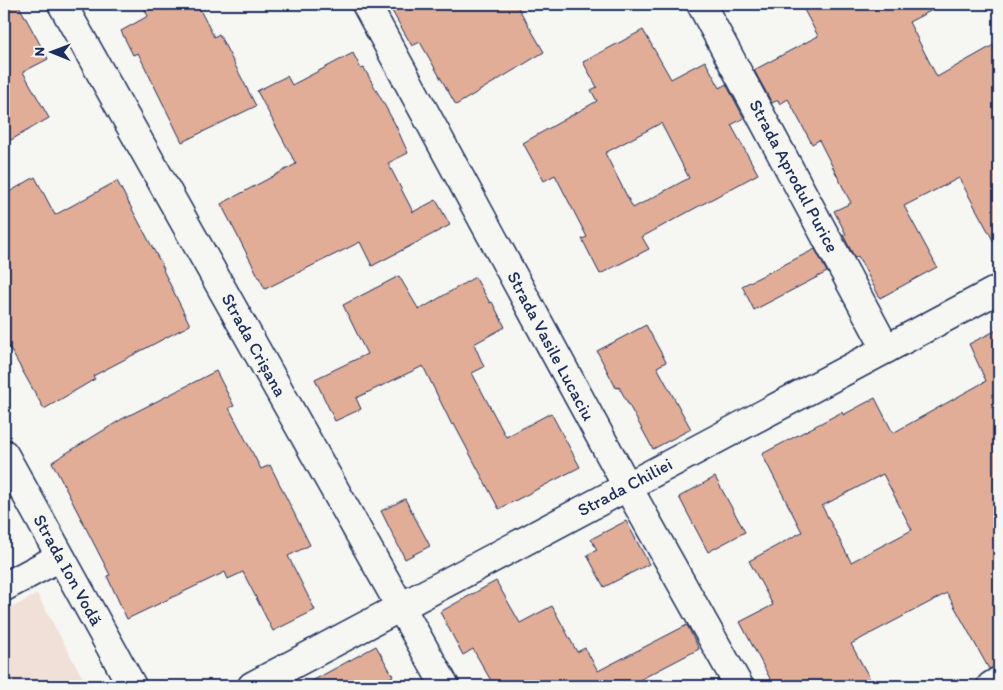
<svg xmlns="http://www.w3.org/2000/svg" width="1003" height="690" viewBox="0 0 1003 690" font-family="Itim,sans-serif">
<rect width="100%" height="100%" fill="#f6f6f2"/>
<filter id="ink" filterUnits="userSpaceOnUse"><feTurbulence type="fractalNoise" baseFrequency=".02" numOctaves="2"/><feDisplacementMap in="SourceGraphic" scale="10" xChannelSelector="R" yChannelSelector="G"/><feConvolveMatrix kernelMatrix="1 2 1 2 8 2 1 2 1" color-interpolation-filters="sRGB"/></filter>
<g filter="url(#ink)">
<path fill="#f0e0d7" d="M37 594 87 686H4V612Z"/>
<g fill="#e2ad97" stroke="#1b2f5e" fill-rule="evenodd">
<path d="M4 4H18L48 59 23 72 49 118 4 144Z"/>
<path d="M142 4H197L214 37 219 34 256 106 182 142 138 53 133 55 121 31 148 16Z"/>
<path d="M388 4H516L544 52 456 105 420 42 412 46Z"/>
<path d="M801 4H944L909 22 937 77 999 42V251L959 178 904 206 937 267 880 298 858 256 855 258 843 235 846 234 834 211 851 203 819 140 812 144 788 99 780 104 778 100 772 103 754 70 818 36Z"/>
<path d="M643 30 671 79 705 61 720 88 726 84 744 118 731 125 758 174 642 237 649 249 600 274 582 239 587 237 555 175 544 181 523 143 597 101 591 90 597 87 583 62ZM661 123 689 178 633 208 605 153Z"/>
<path d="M353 53 361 69 364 68 395 124 408 153 388 163 413 212 436 200 450 225 372 266 360 242 265 289 221 204 296 164 257 91 287 76 292 85Z"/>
<path d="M35 177 55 215 117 181 164 269 163 270 190 325 93 376 95 379 44 409 4 338V195Z"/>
<path d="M815 249 827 272 754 310 742 286Z"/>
<path d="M399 276 419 310 475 277 490 303 492 302 505 327 474 344 484 367 472 373 506 437 551 413 580 467 499 509 454 424 452 425 423 366 356 398 361 409 335 421 315 379 367 354 343 305Z"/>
<path d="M646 325 666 362 657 367 691 429 653 449 619 387 616 388 597 351Z"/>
<path d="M999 329V666L989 669 947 593 851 644 874 686H774L740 622 773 605 749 561 802 532 762 454 842 412 843 415 875 398 893 433 986 381 969 344ZM883 474 912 530 851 562 822 506Z"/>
<path d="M216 371 234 406 229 408 261 469 270 465 310 545 288 556 315 610 273 631 243 572 228 579 225 572 127 619 107 576 110 575 52 462 122 419Z"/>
<path d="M715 477 745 532 708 552 679 497Z"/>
<path d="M405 499 430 546 405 559 381 511Z"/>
<path d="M626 521 649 564 604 587 587 555 597 550 591 539Z"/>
<path d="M496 581 520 623 552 606 577 652 585 648 598 671 687 625 699 649 628 686H494L473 649 463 655 440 612Z"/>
<path d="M376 646 393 676 376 686H303Z"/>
</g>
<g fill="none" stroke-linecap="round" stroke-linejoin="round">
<defs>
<g id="minor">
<path d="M62 4 445 686"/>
<path d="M366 4 627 486 739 686"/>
<path d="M701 4 886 349"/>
<path d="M4 454 132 686"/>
<path d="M4 587 60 557"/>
<path d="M252 686 999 289"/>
<path d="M991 686 999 681"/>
</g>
</defs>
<use href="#minor" stroke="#1b2f5e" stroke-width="31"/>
<use href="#minor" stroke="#f6f6f2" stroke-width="28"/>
</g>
</g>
<g text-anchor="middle" stroke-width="5" stroke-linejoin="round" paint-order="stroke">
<g font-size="18" fill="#1b2f5e" stroke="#f6f6f2">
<text transform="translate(794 176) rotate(62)" y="6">Strada Aprodul Purice</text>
<text transform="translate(254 345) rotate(61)" y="6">Strada Crișana</text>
<text transform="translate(551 346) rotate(62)" y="6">Strada Vasile Lucaciu</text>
<text transform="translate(625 487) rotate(-28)" y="6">Strada Chiliei</text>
<text transform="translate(68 570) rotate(61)" y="6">Strada Ion Vodă</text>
</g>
</g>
<rect width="1003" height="690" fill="none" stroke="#f6f6f2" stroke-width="20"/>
<rect x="10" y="10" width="983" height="670" fill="none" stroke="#1b2f5e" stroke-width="2" filter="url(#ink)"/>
<g transform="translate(52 52) rotate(271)" stroke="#f6f6f2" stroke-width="4" paint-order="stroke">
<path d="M0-4L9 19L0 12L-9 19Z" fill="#1b2f5e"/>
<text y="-8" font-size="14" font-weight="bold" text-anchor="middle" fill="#1b2f5e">N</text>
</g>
</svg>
